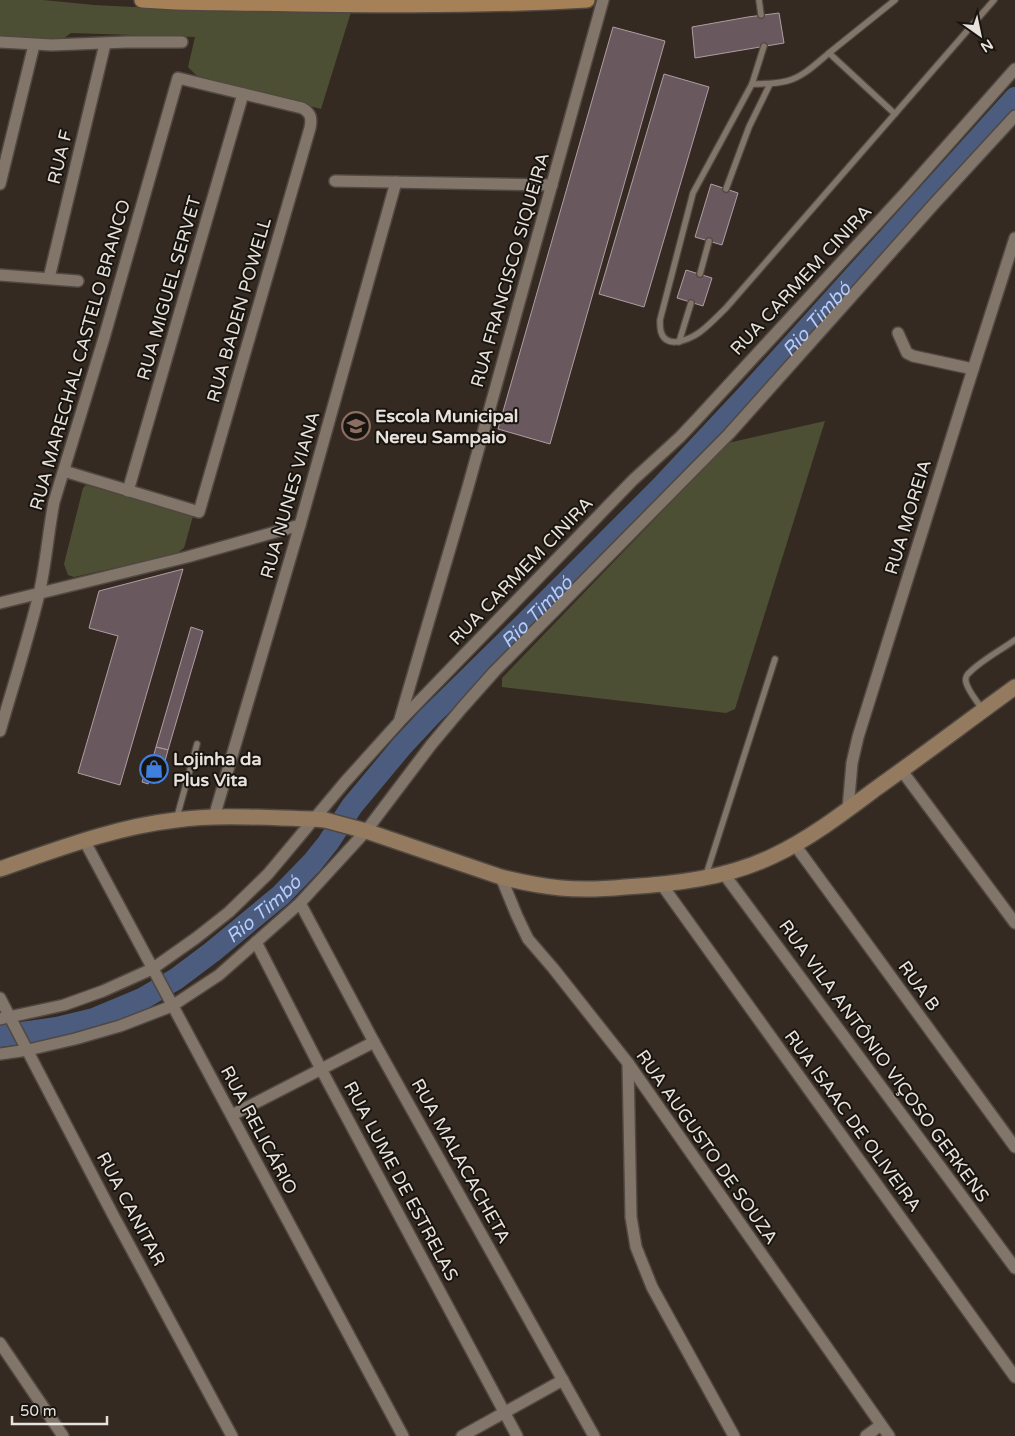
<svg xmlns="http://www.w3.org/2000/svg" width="1015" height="1436" viewBox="0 0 1015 1436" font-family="'Varela Round',sans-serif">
<rect width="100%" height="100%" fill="#342a21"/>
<g fill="#4c4f34">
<path d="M0 0H43L94 5 234 12H351L321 109 198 77 188 67 195 37 71 33 57 43 0 36Z"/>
<path d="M825 421 735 709 726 713 502 687V678L728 443Z"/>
<path d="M86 485 193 516 184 548 176 554 74 577 68 575 64 564 83 488Z"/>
</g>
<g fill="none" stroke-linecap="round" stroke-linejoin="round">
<path stroke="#4b5c7e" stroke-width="22" id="s1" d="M0 1036 57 1028 94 1019 142 999 176 979 212 952 281 895 312 863 328 843 352 806 402 746 430 716 521 627 661 487 750 392 1015 98"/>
</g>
<g fill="#69595f" stroke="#af9da4">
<path d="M779 13 784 43 695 58 692 27 748 17Z"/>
<path d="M613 27 665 41 550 444 498 429Z"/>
<path d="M664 74 709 87 644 307 599 294Z"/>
<path d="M711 184 738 193 722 245 695 237Z"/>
<path d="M686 270 712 278 703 306 677 298Z"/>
<path d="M183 569 120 785 78 773 118 636 89 628 99 591Z"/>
<path d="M191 627 203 631 168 750 156 747Z"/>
<path d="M156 747 168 750 159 783 150 780 148 784 142 782 150 757 153 758Z"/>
</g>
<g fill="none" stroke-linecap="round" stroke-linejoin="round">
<defs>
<g id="service">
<path d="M759 0 761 15"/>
<path d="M764 46 752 84 693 193 660 320C660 323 660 328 661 332 667 352 695 337 705 328 712 322 719 315 726 308L994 0"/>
<path d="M829 53 895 0"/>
<path d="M752 84C764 84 776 84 787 81 803 77 817 63 829 53L895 114"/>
<path d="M726 189 749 127 770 84"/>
<path d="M700 274 709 241"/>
<path d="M679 342 691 303"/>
<path d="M982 709C977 701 968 691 966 682 965 678 967 674 970 672 982 660 1001 650 1015 640"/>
<path d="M177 817 197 744"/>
<path d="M706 875 775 659"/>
</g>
<g id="minor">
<path d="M0 42 52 45 127 42H182"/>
<path d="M335 181 552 185"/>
<path d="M0 184 34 45"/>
<path d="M0 275 78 281"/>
<path d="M49 278 105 44"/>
<path d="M898 333 907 353 913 356 973 369"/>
<path d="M128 491 243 94"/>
<path d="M0 603 187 557 300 525"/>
<path d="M400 719 468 487 603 0"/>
<path d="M0 731C13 686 28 640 39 594 46 564 48 533 54 502L104 338 178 78 302 108C311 113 312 118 310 128L199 512 64 471"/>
<path d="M902 771 1015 923"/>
<path d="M848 809 852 763 858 737 968 385 1015 238"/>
<path d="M214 817 300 525 396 182"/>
<path d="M84 840 403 1436"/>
<path d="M795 845 1015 1147"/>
<path d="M724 874 1015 1268"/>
<path d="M501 877 517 916 528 939 553 968 628 1063 889 1436"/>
<path d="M662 885 1015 1377"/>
<path d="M300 903 374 1042 594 1436"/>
<path d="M256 942 321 1069 517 1436"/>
<path d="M0 998 112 1213 232 1436"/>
<path d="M0 1019 64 1005 103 991 152 969 196 938 229 912 268 874 345 782 400 721 633 480 680 437 697 419 906 192 1015 69"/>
<path d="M0 1054 28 1050 75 1039 120 1026 172 1006 219 975 300 903 366 831 431 745 462 708 494 672 729 434 934 204 1015 116"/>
<path d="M628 1063 631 1217 636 1247 652 1287 734 1436"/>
<path d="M232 1115 374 1042"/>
<path d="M0 1343 63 1436"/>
<path d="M462 1436 563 1380"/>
<path d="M866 1436 881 1425"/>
</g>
<path id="secondary" d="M0 869C58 849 115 827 176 820 221 814 268 818 314 819L325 820 366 831 501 877C521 882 541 886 561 888 583 890 604 889 625 887 675 884 727 878 773 856 809 839 842 814 874 790 922 756 968 721 1015 687"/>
<path id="primary" d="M142 0 176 2C313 4 451 8 587 0"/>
</defs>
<use href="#service" stroke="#514841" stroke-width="8"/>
<use href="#minor" stroke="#514841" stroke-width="14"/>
<use href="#secondary" stroke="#514841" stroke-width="18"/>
<use href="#primary" stroke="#514841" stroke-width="18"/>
<use href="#service" stroke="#82766b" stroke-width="5.5"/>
<use href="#minor" stroke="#82766b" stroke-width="11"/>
<use href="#secondary" stroke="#947b60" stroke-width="15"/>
<use href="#primary" stroke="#a68056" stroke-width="15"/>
</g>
<defs>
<symbol id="school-ring" viewBox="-11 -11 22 22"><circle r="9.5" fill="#18140f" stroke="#8d6e63" stroke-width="1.5"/><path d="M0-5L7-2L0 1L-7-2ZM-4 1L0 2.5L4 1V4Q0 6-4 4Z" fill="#8d6e63"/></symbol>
<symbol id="shop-ring" viewBox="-11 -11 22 22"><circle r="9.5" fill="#18140f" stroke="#3f7fe0" stroke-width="1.5"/><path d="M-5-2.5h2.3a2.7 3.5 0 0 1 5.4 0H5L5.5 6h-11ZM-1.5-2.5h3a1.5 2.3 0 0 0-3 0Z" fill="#3f7fe0"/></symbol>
</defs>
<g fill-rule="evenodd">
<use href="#school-ring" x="340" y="410" width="32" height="32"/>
<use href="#shop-ring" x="138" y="753" width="32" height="32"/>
</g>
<g text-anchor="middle" stroke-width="4" stroke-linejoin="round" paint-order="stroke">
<g font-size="18" fill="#e9e2dc" stroke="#18140f">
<text transform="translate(60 157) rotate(-76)" y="6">RUA F</text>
<text transform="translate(510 270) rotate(-74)" y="6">RUA FRANCISCO SIQUEIRA</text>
<text transform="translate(801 280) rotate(-47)" y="6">RUA CARMEM CINIRA</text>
<text transform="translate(169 288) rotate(-74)" y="6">RUA MIGUEL SERVET</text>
<text transform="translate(239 310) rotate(-74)" y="6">RUA BADEN POWELL</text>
<text transform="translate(80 355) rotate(-74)" y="6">RUA MARECHAL CASTELO BRANCO</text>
<text transform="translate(290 495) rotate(-74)" y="6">RUA NUNES VIANA</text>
<text transform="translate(908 517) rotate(-73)" y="6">RUA MOREIA</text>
<text transform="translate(521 571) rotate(-46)" y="6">RUA CARMEM CINIRA</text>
<text transform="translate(919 986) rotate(54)" y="6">RUA B</text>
<text transform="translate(884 1061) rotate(54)" y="6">RUA VILA ANTÔNIO VIÇOSO GERKENS</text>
<text transform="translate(853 1121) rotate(54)" y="6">RUA ISAAC DE OLIVEIRA</text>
<text transform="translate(259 1130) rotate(62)" y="6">RUA RELICÁRIO</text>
<text transform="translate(707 1147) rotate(55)" y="6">RUA AUGUSTO DE SOUZA</text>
<text transform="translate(461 1161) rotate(61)" y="6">RUA MALACACHETA</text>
<text transform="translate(401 1181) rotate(62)" y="6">RUA LUME DE ESTRELAS</text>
<text transform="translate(131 1209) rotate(62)" y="6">RUA CANITAR</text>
</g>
<g font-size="18" font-weight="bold" fill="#e9e2dc" stroke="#18140f" text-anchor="start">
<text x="375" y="422">Escola Municipal<tspan x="375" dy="21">Nereu Sampaio</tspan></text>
<text x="173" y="765">Lojinha da<tspan x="173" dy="21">Plus Vita</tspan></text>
</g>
<g font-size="19" font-style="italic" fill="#b5ccfc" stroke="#18140f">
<text dy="7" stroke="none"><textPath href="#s1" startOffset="1109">Rio Timbó</textPath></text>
<text dy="7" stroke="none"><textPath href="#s1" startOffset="704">Rio Timbó</textPath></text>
<text dy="7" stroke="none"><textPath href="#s1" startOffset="299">Rio Timbó</textPath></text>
</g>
</g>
<g transform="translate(980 35) rotate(147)" stroke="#18140f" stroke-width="4" paint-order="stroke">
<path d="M0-4L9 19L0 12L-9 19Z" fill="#e9e2dc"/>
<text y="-8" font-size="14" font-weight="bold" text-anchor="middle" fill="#e9e2dc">N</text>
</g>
<path d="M12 1416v8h95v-8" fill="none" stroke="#e9e2dc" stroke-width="2.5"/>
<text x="20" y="1416" font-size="15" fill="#e9e2dc" stroke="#18140f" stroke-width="4" paint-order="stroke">50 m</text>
</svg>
